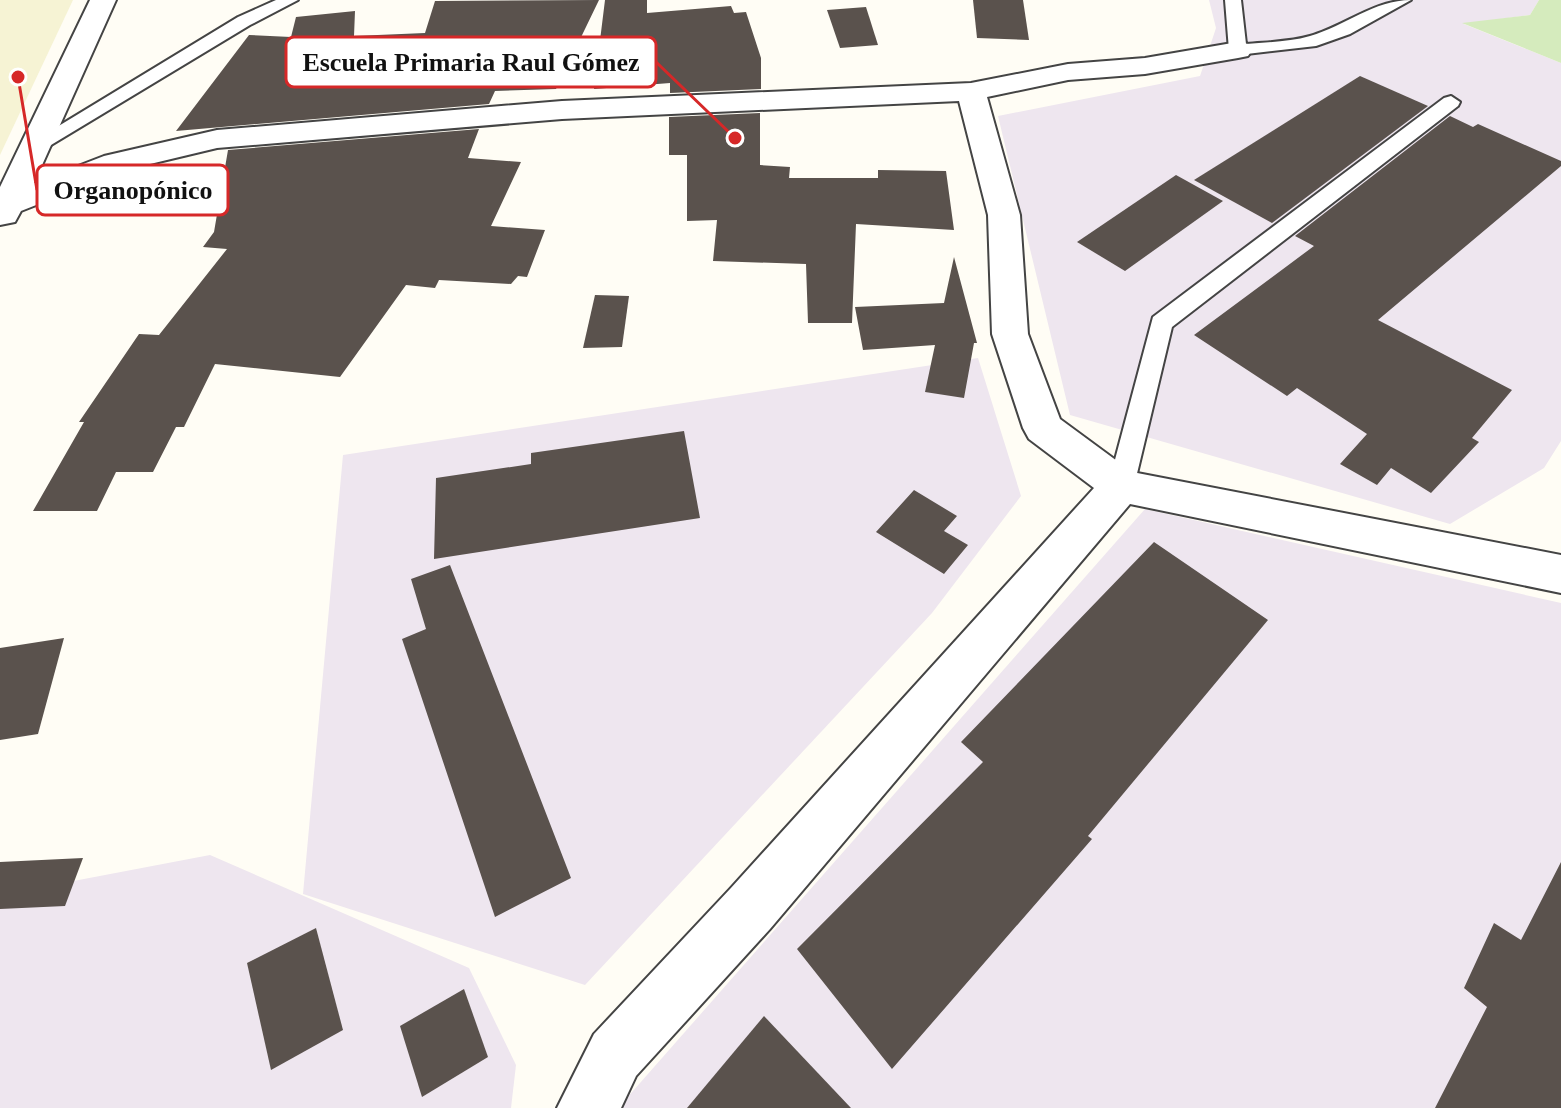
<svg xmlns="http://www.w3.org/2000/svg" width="1561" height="1108" viewBox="0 0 1561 1108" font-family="Georgia,serif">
<rect width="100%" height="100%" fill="#fffdf5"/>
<g fill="#eee6ef">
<path d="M1209 0H1539L1530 15 1464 24 1561 63V441L1544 468 1450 524 1070 415 998 116 1200 76 1216 28Z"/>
<path d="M978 358 1021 496 932 613 585 985 303 894 343 455Z"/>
<path d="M1145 509 1561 603V1108H618Z"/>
<path d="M210 855 469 968 516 1065 511 1108H0V895Z"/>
</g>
<path fill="#f6f3d4" d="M0 0H73L0 155Z"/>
<path fill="#d5ebbd" d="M1539 0H1561V63L1462 23 1530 15Z"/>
<g fill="#5a524d">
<path d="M599 0 556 89 495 91 489 104 176 131 249 35 291 37 296 17 355 11 354 36 425 33 435 1Z"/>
<path d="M605 0H647V13L731 6 734 13 746 12 761 58V89L670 93V83L594 89Z"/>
<path d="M973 0H1023L1029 40 977 38Z"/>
<path d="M866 7 878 45 840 48 827 10Z"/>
<path d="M1360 76 1428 106 1272 223 1194 180Z"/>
<path d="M760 113V165L790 167 789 178H878V170L946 171 954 230 856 224 852 323H808L806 264 713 261 717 220 687 221V155H669V117Z"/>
<path d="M1450 116 1473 127 1478 124 1561 161V166L1378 320 1512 390 1472 438 1479 442 1431 493 1391 468 1377 485 1340 464 1367 434 1297 388 1287 396 1194 335 1314 246 1295 236Z"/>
<path d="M479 129 468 158 521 162 491 226 545 230 527 277 518 276 511 284 439 280 435 288 406 285 340 377 215 364 184 427H176L153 472H116L97 511H33L84 422H79L139 334 159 335 227 249 203 247 214 232 228 150Z"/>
<path d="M1176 175 1223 201 1125 271 1077 242Z"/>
<path d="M954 257 977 343H974L964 398 925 392 935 345 863 350 855 307 944 303Z"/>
<path d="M595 295 629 296 622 347 583 348Z"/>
<path d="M684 431 700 518 434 559 436 478 531 464V453Z"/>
<path d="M914 490 957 516 944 531 968 545 944 574 876 532Z"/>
<path d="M1154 542 1268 620 1088 836 1092 839 892 1069 797 949 983 762 961 742Z"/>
<path d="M450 565 571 878 495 917 402 639 426 629 411 579Z"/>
<path d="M64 638 38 734 0 740V648Z"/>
<path d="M83 858 65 906 0 909V862Z"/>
<path d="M1561 862V1108H1435L1487 1007 1464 988 1494 923 1521 940Z"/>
<path d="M316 928 343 1030 271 1070 247 963Z"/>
<path d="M464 989 488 1057 422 1097 400 1026Z"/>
<path d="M764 1016 851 1108H687Z"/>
</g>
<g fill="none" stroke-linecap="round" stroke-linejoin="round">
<defs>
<g id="service">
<path d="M276 0H298L250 25 46 148H32L29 144 238 17Z"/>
<path d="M1225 0H1241L1246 44C1267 42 1290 42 1310 36 1345 26 1374 0 1411 0L1350 34 1316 46 1238 55 1229 50Z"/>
<path d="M1451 96 1460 102 1458 106 1172 327 1134 486 1130 493 1121 497 1112 493 1108 486 1153 317 1444 98Z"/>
</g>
<path id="minor" d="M90 0H116L34 183 104 156 217 130 562 101 971 83 1068 64 1145 58 1238 42 1248 44 1252 50 1248 56 1238 58 1145 74 1068 80 987 97 1020 215 1028 334 1060 419 1132 472 1561 555V593L1130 504 770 929 636 1076 621 1108H557L594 1034 730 889 1094 488 1029 439 1023 428 992 334 988 215 959 101 562 119 217 148 125 170 21 211 15 222 0 225V187Z"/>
</defs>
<use href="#service" stroke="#444" stroke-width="4"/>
<use href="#minor" stroke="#444" stroke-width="4"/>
<use href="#service" fill="#fff" fill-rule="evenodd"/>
<use href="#minor" fill="#fff" fill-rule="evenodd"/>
</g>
<path fill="none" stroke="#d62828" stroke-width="3" d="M735 138L656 62M18 77L37 190"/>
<g fill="#d62828" stroke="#fff" stroke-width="3">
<circle cx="735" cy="138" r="8"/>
<circle cx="18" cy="77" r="8"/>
</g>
<g fill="#fff" stroke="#d62828" stroke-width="3">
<rect x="286" y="37" width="370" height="50" rx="8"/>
<rect x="37" y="165" width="191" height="50" rx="8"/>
</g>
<g font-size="26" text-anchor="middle" font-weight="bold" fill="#111">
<text x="471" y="71">Escuela Primaria Raul Gómez</text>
<text x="133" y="199">Organopónico</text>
</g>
</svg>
